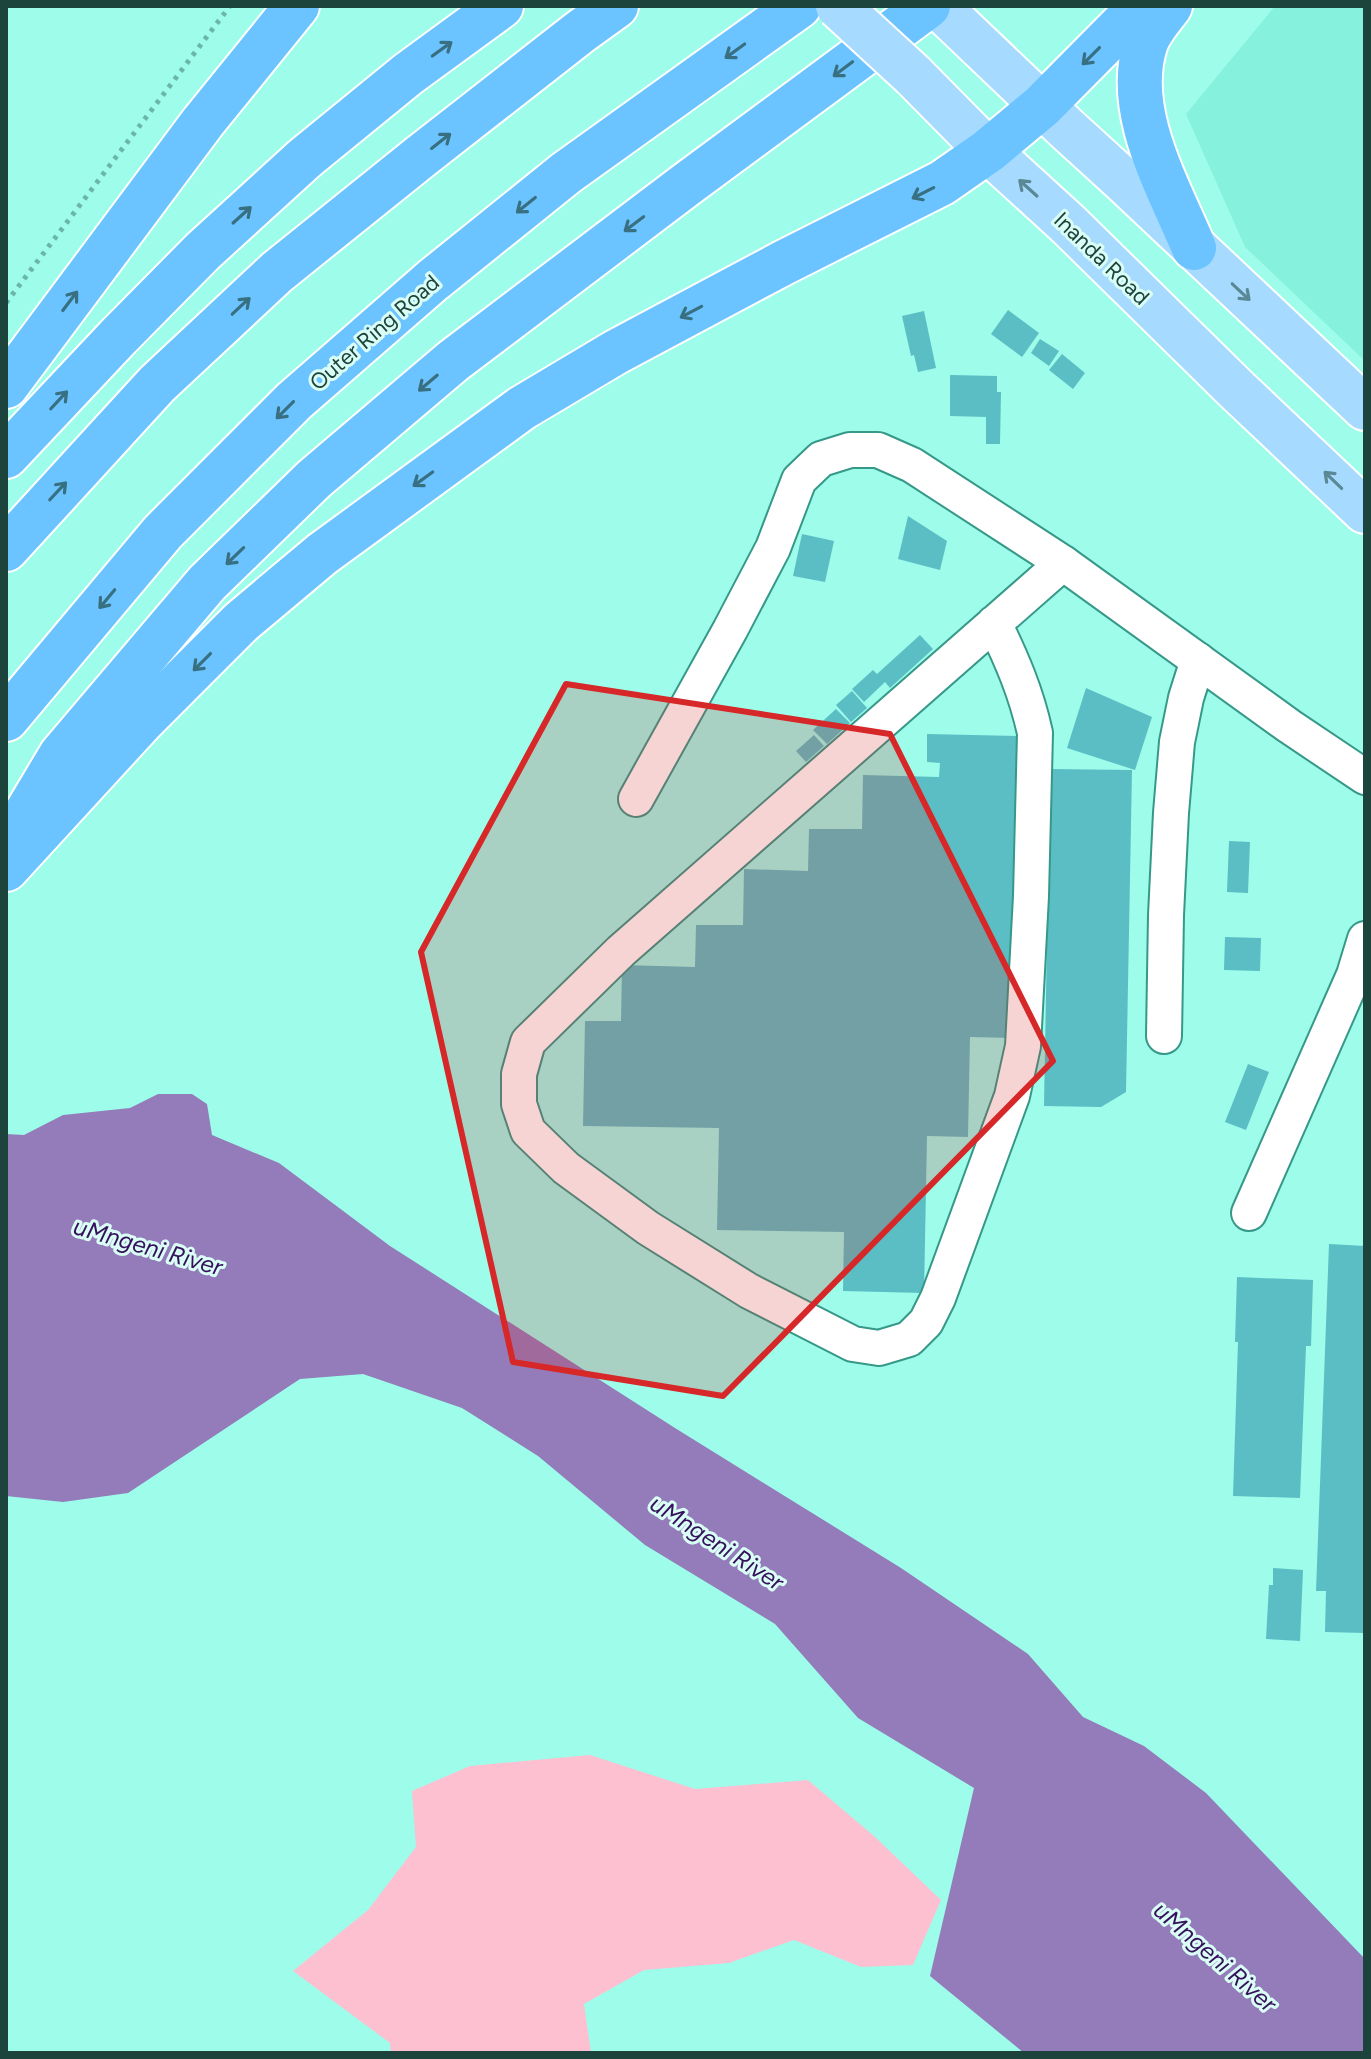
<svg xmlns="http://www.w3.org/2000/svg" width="1371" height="2059" viewBox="0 0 1371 2059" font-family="Figtree,sans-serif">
<rect width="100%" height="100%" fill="#9efcea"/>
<path fill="#86f1dd" d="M1275 6H1365V361L1245 247 1186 114Z"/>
<path fill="#fdc0d1" d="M590 1755 695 1789 808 1780 874 1836 941 1900 913 1965 861 1967 794 1940 729 1963 644 1970 584 2004 591 2053H391L390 2043 293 1971 368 1910 416 1847 412 1791 470 1766Z"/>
<path fill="#937cb9" d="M158 1094H192L207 1104 212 1135 279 1163 390 1246 675 1428 901 1568 1028 1654 1083 1717 1144 1746 1206 1793 1365 1959V2053H1024L930 1976 974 1788 858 1718 775 1624 645 1545 538 1456 462 1408 363 1374 300 1379 128 1493 63 1502 6 1496V1134L24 1135 63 1115 130 1108Z"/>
<g fill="#5abec4">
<path d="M1008 310 1039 333 1022 357 991 334Z"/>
<path d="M924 311 936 368 918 372 914 355 911 356 902 316Z"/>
<path d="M1040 339 1059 351 1049 366 1031 353Z"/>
<path d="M1062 354 1085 373 1073 389 1049 370Z"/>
<path d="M950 375 997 376V392H1001L1000 444H986V417L950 416Z"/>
<path d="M908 516 947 541 940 570 898 559Z"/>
<path d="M802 534 834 541 825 582 793 576Z"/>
<path d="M920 635 933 649 890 688 885 682 864 702 852 689 873 670 877 674Z"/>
<path d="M1086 688 1152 717 1135 770 1067 748Z"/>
<path d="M852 691 867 708 851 722 836 705Z"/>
<path d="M836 709 850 723 827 744 813 730Z"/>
<path d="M927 734 1017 736 1012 1038 970 1037 968 1137 927 1136 924 1293 843 1291 844 1232 717 1230 719 1128 583 1126 585 1021H621L622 965 695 967 696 925H743L744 869 808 871 809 829H862L863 775 939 777 940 763 927 762Z"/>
<path d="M814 735 824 746 806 762 796 751Z"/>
<path d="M1050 769 1132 770 1126 1092 1101 1107 1044 1106Z"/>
<path d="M1229 841 1250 842 1248 893 1227 892Z"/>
<path d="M1225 937 1261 938 1260 971 1224 970Z"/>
<path d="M1248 1064 1269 1072 1246 1130 1225 1122Z"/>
<path d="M1329 1244 1365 1246V1633L1325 1632 1326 1591H1316Z"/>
<path d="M1237 1277 1313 1280 1311 1346H1306L1300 1498 1233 1496 1238 1342H1235Z"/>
<path d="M1273 1568 1303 1570 1300 1641 1266 1639 1269 1585H1273Z"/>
</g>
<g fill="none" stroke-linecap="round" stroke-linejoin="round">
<defs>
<g id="minor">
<path d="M994 623C1012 660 1026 692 1035 733L1031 896 1023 1046 1012 1096 938 1298 926 1322 909 1339 879 1348 853 1344 749 1291 648 1228 566 1168 528 1131 519 1104V1074L528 1042 621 951 1063 563 1289 726 1365 777"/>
<path d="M636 799 730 630 773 548 799 480 821 459 850 450H878L912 465 1063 563"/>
<path d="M1164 1036 1166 915 1171 813 1177 742 1186 698 1198 660"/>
<path d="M1249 1213 1354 975 1365 939"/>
</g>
<g id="major">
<path d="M938 6 1067 129 1124 181 1365 408"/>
<path d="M913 75 988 151 1068 224 1237 390 1365 511"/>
</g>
<g id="highway">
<path d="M1170 6C1162 17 1151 29 1146 42 1123 110 1168 186 1194 248"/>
<path d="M6 386 203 122 297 6"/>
<path d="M6 456 118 337 203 251 305 158 408 74 501 6"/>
<path d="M6 549 157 384 277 272 420 157 580 32 616 6"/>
<path d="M6 719 163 532 294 401 433 280 566 173 799 6"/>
<path d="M12 837 61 755 207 583 314 479 453 361 687 184 928 6"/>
<path d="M6 869 141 722 241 622 322 554 522 408 616 352 783 263 942 183 988 151 1042 106 1141 6"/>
</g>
</defs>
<use href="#minor" stroke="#369888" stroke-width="38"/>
<use href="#major" stroke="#fff" stroke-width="48"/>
<use href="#highway" stroke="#fff" stroke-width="48"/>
<path stroke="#6cb6a8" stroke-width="5" stroke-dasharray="4 6" stroke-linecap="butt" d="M6 303 230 6"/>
<use href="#minor" stroke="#fff" stroke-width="34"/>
<use href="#major" stroke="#a6dbff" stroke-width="44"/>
<use href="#highway" stroke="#6bc3ff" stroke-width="44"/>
<defs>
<path id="major-bridge" d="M838 6 913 75"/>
</defs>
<use href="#major-bridge" stroke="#fff" stroke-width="48" stroke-linecap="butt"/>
<use href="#major-bridge" stroke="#a6dbff" stroke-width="44"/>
</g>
<defs><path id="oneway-shaft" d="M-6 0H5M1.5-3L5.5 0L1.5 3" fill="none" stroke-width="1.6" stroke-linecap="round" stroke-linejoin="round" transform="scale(2)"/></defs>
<g stroke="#387081">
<use href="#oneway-shaft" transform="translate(442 49) rotate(-36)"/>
<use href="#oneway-shaft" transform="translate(735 51) rotate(144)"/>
<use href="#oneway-shaft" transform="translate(1091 56) rotate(135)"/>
<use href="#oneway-shaft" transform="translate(843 69) rotate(143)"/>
<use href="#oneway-shaft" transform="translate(441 141) rotate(-38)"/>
<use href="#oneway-shaft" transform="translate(923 193) rotate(153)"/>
<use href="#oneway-shaft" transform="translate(526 205) rotate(141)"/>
<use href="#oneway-shaft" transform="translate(242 215) rotate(-42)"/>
<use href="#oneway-shaft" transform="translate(634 224) rotate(143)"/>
<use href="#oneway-shaft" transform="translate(70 301) rotate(-53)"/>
<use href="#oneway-shaft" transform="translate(241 306) rotate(-43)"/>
<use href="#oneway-shaft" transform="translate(691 312) rotate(152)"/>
<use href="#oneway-shaft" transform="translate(428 383) rotate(140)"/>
<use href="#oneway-shaft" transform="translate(59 400) rotate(-47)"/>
<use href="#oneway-shaft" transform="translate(285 410) rotate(135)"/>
<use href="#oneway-shaft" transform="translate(423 479) rotate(144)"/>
<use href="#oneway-shaft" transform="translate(58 491) rotate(-47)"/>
<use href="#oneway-shaft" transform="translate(235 556) rotate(136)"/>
<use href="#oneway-shaft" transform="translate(107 599) rotate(130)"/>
<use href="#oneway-shaft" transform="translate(202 662) rotate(135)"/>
</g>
<g stroke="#5a8894">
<use href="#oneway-shaft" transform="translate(1028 188) rotate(-138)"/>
<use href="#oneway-shaft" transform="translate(1241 292) rotate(43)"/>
<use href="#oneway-shaft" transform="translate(1333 480) rotate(-136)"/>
</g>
<path fill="#d62828" fill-opacity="0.2" stroke="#d62828" stroke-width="6" stroke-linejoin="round" d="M566 684 890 734 1053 1061 723 1396 513 1362 421 952Z"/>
<g text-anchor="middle" stroke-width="6" stroke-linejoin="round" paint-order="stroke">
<g font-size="22" fill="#1c443d" stroke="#dafdf5">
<text transform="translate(1102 258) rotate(44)" y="8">Inanda Road</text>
<text transform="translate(374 332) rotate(-41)" y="8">Outer Ring Road</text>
</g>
<g font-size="24" font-style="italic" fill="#35115b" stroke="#dafdf5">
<text transform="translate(148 1247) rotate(16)" y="8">uMngeni River</text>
<text transform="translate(717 1543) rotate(33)" y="8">uMngeni River</text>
<text transform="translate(1215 1957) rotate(41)" y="8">uMngeni River</text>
</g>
</g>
<rect width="1371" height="2059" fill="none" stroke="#1c443d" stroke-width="16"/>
</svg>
